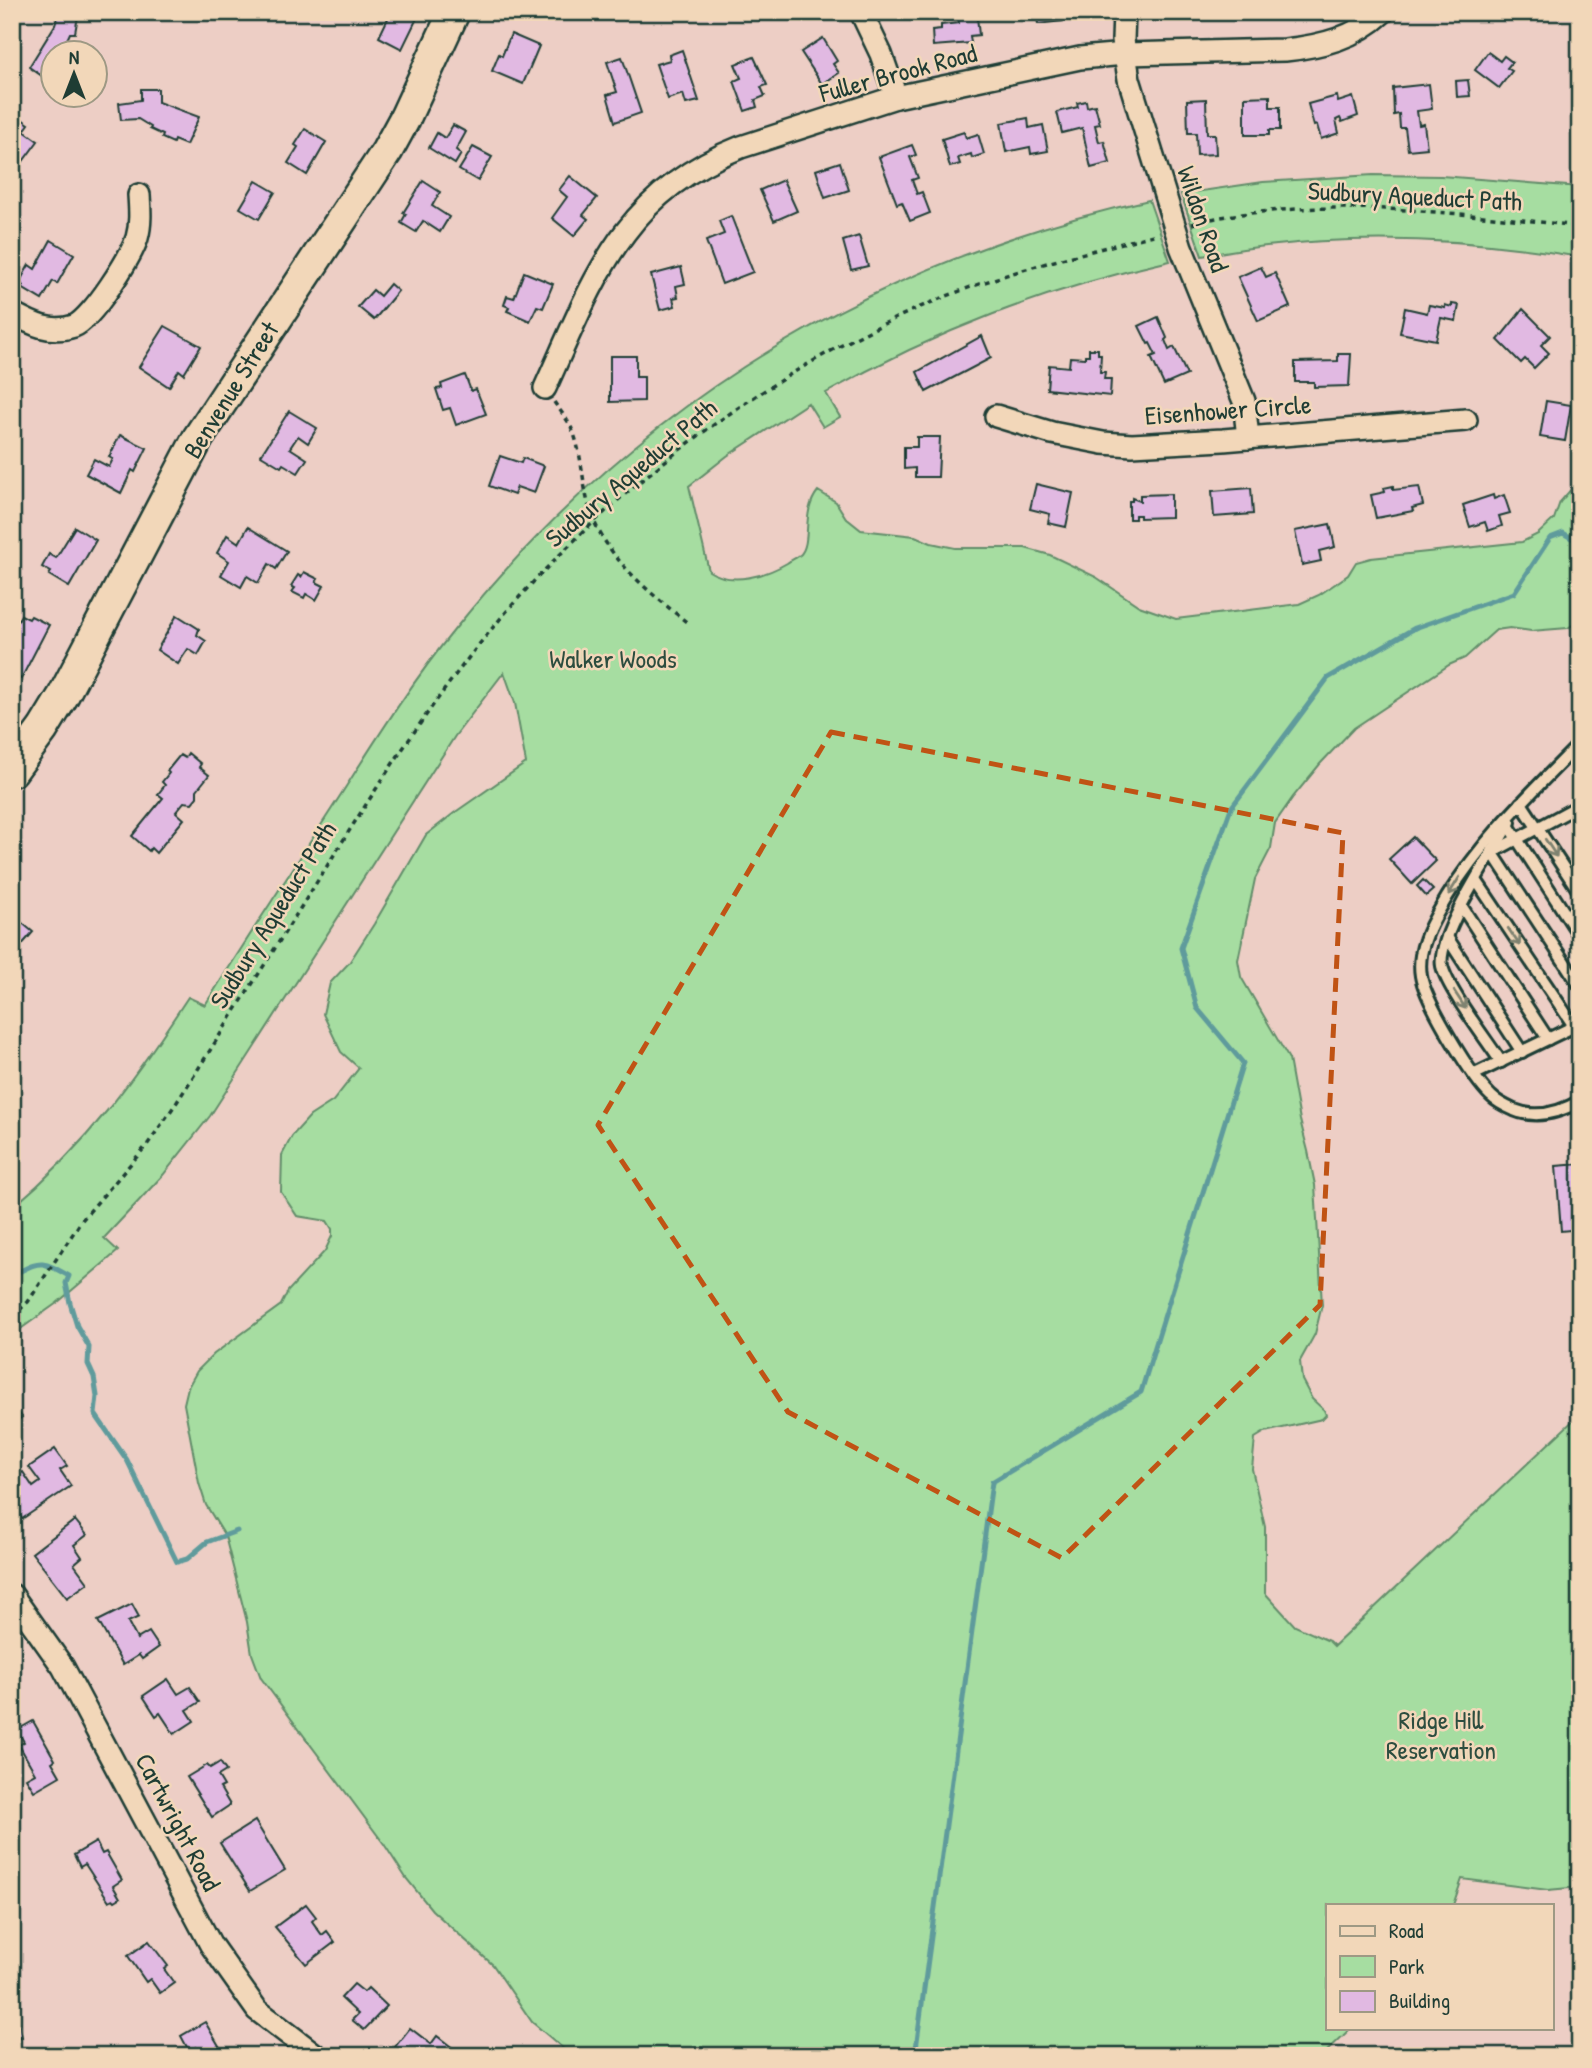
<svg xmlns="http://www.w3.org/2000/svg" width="1592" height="2068" viewBox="0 0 1592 2068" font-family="'Patrick Hand',sans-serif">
<rect width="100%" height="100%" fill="#edcec5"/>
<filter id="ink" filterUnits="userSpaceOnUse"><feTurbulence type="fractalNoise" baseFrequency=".0143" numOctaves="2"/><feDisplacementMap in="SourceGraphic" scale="14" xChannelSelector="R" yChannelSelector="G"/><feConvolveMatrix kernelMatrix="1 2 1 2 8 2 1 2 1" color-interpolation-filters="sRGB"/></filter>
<g filter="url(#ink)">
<g fill="#a6dda1" stroke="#628d6a" stroke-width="2">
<path d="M1373 175 1441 176 1580 187V257C1455 236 1327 232 1202 256L1181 194 1263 182Z"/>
<path d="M1149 200 1170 261C1046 289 936 331 826 393L840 417 823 427 808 403 727 456 689 486 709 571C732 586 765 576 787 563 791 560 798 557 801 554 812 541 801 512 818 491L836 502 846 518 861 530 915 536 931 543 955 548H1025L1050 555 1096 577 1139 606 1176 619 1299 604 1319 595 1348 575 1356 562 1371 558 1522 542 1538 534 1554 519 1560 502 1580 479V620L1568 628 1531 631 1510 628 1496 630 1465 658 1449 665 1354 728 1320 764 1293 797 1275 823 1271 848 1255 879 1238 960 1241 977 1289 1059 1300 1120 1308 1151 1315 1185 1322 1305 1315 1334 1300 1361 1302 1380 1312 1399 1324 1410 1326 1415 1322 1419 1265 1432 1255 1438 1252 1469 1265 1527V1593L1295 1626 1329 1641 1334 1646 1580 1414V1887L1548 1890 1462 1879 1453 1905H1328V2028H1351L1322 2056H572L532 2022 493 1965 432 1910 406 1878 384 1844 261 1678 252 1654 247 1622 225 1536 206 1505 199 1483 184 1404 188 1387 197 1371 214 1354 281 1305 288 1291 325 1251 332 1236V1229L327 1221 297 1216 281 1192 282 1155 292 1136 310 1116 333 1101 359 1068 341 1052 323 1014 330 983 349 963 374 924 426 835 454 813 526 763 515 703 504 672 455 736 210 1116 163 1175 104 1238 118 1251 57 1303 12 1335V1208C87 1145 135 1078 188 997L205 1005C249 936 293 868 338 799 375 741 411 683 455 629 636 405 869 262 1149 200Z"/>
</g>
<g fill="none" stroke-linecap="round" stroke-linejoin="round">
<g stroke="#5f9b9c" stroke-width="5">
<path d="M12 1275C42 1261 39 1259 69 1276L66 1283 70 1303 77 1326 89 1347 88 1364 94 1377 97 1396 95 1414 127 1460 177 1562 187 1559 207 1542 237 1531"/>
<path d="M915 2056 992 1482 1141 1392 1243 1063 1197 1008 1181 948 1231 808 1328 678 1415 628 1514 593 1550 538 1563 533 1580 543"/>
</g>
</g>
<g fill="#e1b9e2" stroke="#1f3d34" stroke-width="2">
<path d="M59 12 78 16 75 33H70L64 46 71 50 70 52H52V74L46 69 42 76 29 67 55 25Z"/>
<path d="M391 12H420L402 49 379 37Z"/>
<path d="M1036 12H1078L1062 14V21L1038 24Z"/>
<path d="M977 17 979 35 970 36 971 43 933 46 932 30 941 29V25L959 23V18Z"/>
<path d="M511 34 539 46 523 84 492 71 499 54 502 56Z"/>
<path d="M823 38 837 61 833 64 839 73 822 84 801 52Z"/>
<path d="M682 50 699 101 686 104 683 94 668 99 656 64 670 60 669 55Z"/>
<path d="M1488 52 1500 61 1504 56 1512 62 1507 68 1512 71 1499 88 1475 70Z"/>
<path d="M622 57 641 113 615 122 607 95 617 92 607 62Z"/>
<path d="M754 57 767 85 761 87 765 96 755 100 757 107 745 111 734 81 741 78 735 64Z"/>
<path d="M1468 80 1470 96 1457 97 1456 81Z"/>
<path d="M1429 84 1432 109 1417 111 1419 125 1424 124 1427 148 1408 150 1405 128H1400L1399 114 1394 115 1393 88Z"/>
<path d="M141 89H158V102L199 117 186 145 174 140 173 143 162 138 163 135 150 129 151 127 138 119 121 120 119 103 141 100Z"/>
<path d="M1270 96V107H1280V130H1269V135H1245V97Z"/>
<path d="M1337 96 1338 102 1353 97 1358 116 1342 122 1340 118 1336 120 1339 133 1321 139 1317 125 1314 126 1308 104Z"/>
<path d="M1580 97V125L1573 99Z"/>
<path d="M1206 99 1207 134H1215L1216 154 1197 155 1196 133H1188L1187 100Z"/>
<path d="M1086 101 1087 107 1095 105 1100 124 1095 125 1099 142 1104 141 1110 163 1091 168 1082 128 1062 133 1057 112 1078 107 1077 103Z"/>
<path d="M13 113 29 124 24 131 38 141 21 164 12 157Z"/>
<path d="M1028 118 1029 128 1043 125 1048 151 1031 154 1030 147 1006 152 1001 123Z"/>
<path d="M453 125 466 132 456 150 461 154 455 164 429 148 437 133 445 138Z"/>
<path d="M305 129 326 142 307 175 288 163 298 147 295 145Z"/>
<path d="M964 132 966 138 978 134 984 154 972 158 971 154 958 158 960 164 950 167 942 139Z"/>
<path d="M912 145 916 155 910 157 918 178 912 180 917 194 922 192 930 213 910 221 902 202 897 204 879 157Z"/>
<path d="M473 147 492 157 478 181 459 170Z"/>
<path d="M840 162 849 190 825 198 816 170Z"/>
<path d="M570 176 597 198 583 215 588 219 574 236 552 218 567 197 559 190Z"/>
<path d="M783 180 797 211 774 221 760 190Z"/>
<path d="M256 181 275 192 259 219 240 208Z"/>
<path d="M423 181 440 192 432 206 449 217 440 232 423 221 416 232 401 223 406 214 403 213Z"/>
<path d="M731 216 753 272 722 284 706 241 724 234 719 221Z"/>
<path d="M859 236 868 266 851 270 843 241Z"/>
<path d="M51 240 74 254 57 284 53 281 42 300 22 288 23 285 19 283 29 265 35 269Z"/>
<path d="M681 267 685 284 676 286 678 297 673 298 675 306 660 310 651 275Z"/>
<path d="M1261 267 1266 277 1275 273 1290 307 1258 321 1238 277Z"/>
<path d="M524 272 553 284 543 308 537 306 530 321 507 311 509 307 504 305 507 296 514 298Z"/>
<path d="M390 284 398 291 374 320 358 307 373 290 380 296Z"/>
<path d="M1452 304 1459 305 1456 321 1441 318 1436 340 1400 333 1405 308 1427 313 1429 305 1445 308V305L1452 307Z"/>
<path d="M1523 309 1550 336 1541 345 1549 353 1534 368 1525 359 1521 363 1498 340Z"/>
<path d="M1158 317 1167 338 1165 340 1169 350 1174 347 1187 375 1164 385 1151 357 1156 355 1150 343 1148 344 1139 326Z"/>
<path d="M165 326 201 346 184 374 179 370 169 387 139 367Z"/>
<path d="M982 336 991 358 926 392 917 372Z"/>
<path d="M1089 349H1098V354H1101L1100 372H1105L1104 379H1111L1110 396 1047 389 1049 365 1069 367 1070 357 1085 358V355H1089Z"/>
<path d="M1338 354H1351L1349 386 1314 387V382H1295V362L1338 361Z"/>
<path d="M610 356H636V377H644V401L610 402Z"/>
<path d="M465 375 471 391 476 389 486 414 456 425 450 408 443 410 436 389 442 388 441 384Z"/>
<path d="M1546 401 1571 405 1565 441 1540 437Z"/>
<path d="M289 411 317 428 308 443 298 436 290 448 307 459 298 473 283 464 281 467 261 455Z"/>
<path d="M120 435 147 448 135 472 132 470 121 493 86 474 94 459 109 467 113 459 109 457Z"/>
<path d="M917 437H940L938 477H915V468L904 469V447H917Z"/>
<path d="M500 456 521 463 523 458 544 466 534 493 517 487 514 495 489 486Z"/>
<path d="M1036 484 1073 493 1066 527 1048 523 1050 514 1030 509Z"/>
<path d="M1393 486V490L1419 487 1423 505 1412 508 1413 511 1376 518 1371 495 1385 492 1384 488Z"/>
<path d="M1251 488 1253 514 1214 517 1212 491Z"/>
<path d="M1171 494V517L1140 518V515H1135V519H1129V501H1132V498L1140 501V495Z"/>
<path d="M1493 495 1494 499 1504 495 1510 513 1499 516 1502 526 1488 531 1485 522 1470 527 1463 505Z"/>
<path d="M1330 524 1335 547 1319 551 1321 561 1302 565 1295 531Z"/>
<path d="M75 527 96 540 69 587 49 575 51 572 42 567 49 554 56 558Z"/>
<path d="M248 527 287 551 276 569 269 564 258 583 247 576 241 587 221 575 229 561 217 553 227 535 239 543Z"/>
<path d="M304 572 318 579 316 582 324 586 316 600 306 594 304 598 292 592 295 588 291 586 298 575 301 577Z"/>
<path d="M21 615 29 619 31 616 49 625 21 679 12 675V631Z"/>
<path d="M177 615 199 629 197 635 206 641 198 655 188 649 178 664 157 650Z"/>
<path d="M188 753 201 764 199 767 209 775 197 790V797L192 803 184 802 176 812 184 819 156 853 151 848 149 851 132 836 163 798 158 794 165 785 162 782 169 773 167 771 180 755 185 758Z"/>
<path d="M1413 837 1436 861 1412 884 1389 859Z"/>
<path d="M1423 880 1433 890 1426 896 1417 886Z"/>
<path d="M15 917 33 932 12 956V920Z"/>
<path d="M1580 1164V1229L1561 1231 1556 1166Z"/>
<path d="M12 1404 22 1417 12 1425Z"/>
<path d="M55 1449 67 1466 60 1470 71 1486 22 1519 12 1505V1479L23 1472 33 1487 40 1482 29 1467Z"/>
<path d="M75 1520 87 1535 74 1545 82 1557 74 1564 88 1583 67 1598 32 1553Z"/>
<path d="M132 1604 139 1617 128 1622 137 1639 149 1632 159 1647 142 1659 139 1655 123 1665 98 1621Z"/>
<path d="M168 1679 178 1694 190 1687 200 1702 187 1710 194 1721 174 1734 160 1713 156 1716 143 1696Z"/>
<path d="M33 1721 55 1760 52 1762 60 1776 34 1791 26 1778 35 1773 19 1745 24 1742 17 1730Z"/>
<path d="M220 1762 226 1771 218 1776 224 1786 220 1788 230 1805 212 1817 187 1777 207 1765 210 1768Z"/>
<path d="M255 1821 285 1870 250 1891 220 1843Z"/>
<path d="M96 1842 102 1854 106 1852 122 1880 113 1886 120 1898 115 1901 113 1899 109 1901 85 1864 80 1867 74 1855Z"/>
<path d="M306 1904 316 1917 312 1921 322 1935 327 1931 335 1942 306 1964 275 1927Z"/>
<path d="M149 1941 168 1966 164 1969 174 1983 160 1993 150 1979 146 1982 128 1956Z"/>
<path d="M354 1984 364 1992 368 1988 387 2006 364 2030 352 2020 358 2014 341 1998Z"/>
<path d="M12 1997 22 2037 14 2039 17 2051 12 2052Z"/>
<path d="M205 2022 225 2056H201L196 2047 189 2051 181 2036Z"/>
<path d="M410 2028 431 2044 437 2036 454 2049 449 2056H406L395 2047Z"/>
</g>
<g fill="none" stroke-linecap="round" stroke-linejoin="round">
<defs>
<g id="lane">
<path d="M1580 743C1532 792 1483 838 1447 897 1439 911 1430 924 1425 940 1421 951 1419 964 1421 976 1425 1001 1472 1078 1491 1096 1497 1102 1505 1106 1514 1110 1536 1119 1559 1113 1580 1101"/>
<path d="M1519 808 1521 803 1580 893"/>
<path d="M1508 825 1580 937"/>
<path d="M1492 852 1580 986"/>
<path d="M1493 852 1580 805"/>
<path d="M1476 880 1574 1026"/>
<path d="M1462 907 1548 1039"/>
<path d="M1447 937 1522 1052"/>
<path d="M1501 1062C1486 1039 1448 990 1442 966 1436 936 1494 850 1510 822"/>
<path d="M1475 1074 1579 1024"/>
</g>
<g id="street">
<path d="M861 12 881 54 896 97"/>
<path d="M1124 12 1123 40 1129 79 1181 247 1244 401 1248 438"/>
<path d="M12 313C32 324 51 334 74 326 92 319 131 257 137 238 141 224 140 210 139 195"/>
<path d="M545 388C594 280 621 194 741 147L896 97 1080 58 1125 54 1285 50C1322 46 1355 38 1383 12"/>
<path d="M996 416 1052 433 1103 443 1132 445 1223 440 1466 420"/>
<path d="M12 1595 63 1667 211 1945 257 2010 317 2056"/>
</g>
<path id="secondary" d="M12 771 43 729 63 696 198 438 387 151 405 118 454 12"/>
</defs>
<use href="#lane" stroke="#1f3d34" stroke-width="16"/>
<use href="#street" stroke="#1f3d34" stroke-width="26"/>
<use href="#secondary" stroke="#1f3d34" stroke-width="35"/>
<g stroke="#1f3d34" stroke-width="3.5" stroke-dasharray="5 5" stroke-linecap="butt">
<path d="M1192 224C1221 215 1251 213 1281 210 1381 203 1480 216 1580 226"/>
<path d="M554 402C561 412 570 422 574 434 584 462 582 495 595 523 614 565 654 596 689 624"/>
<path d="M12 1317 28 1302 82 1220 147 1145 177 1102C227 1024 277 945 327 866 378 785 429 705 490 631 607 490 772 367 942 298 1011 270 1085 253 1157 234"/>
</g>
<use href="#lane" stroke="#f2d7b9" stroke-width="10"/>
<use href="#street" stroke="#f2d7b9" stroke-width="21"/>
<use href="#secondary" stroke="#f2d7b9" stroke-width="30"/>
</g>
<defs><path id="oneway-shaft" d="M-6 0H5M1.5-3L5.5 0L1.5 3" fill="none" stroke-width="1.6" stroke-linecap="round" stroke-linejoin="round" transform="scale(1.75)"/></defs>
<g stroke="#7e8270">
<use href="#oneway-shaft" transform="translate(1551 848) rotate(57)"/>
<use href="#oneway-shaft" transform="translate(1454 886) rotate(122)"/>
<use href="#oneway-shaft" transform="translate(1514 937) rotate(56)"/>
<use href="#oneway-shaft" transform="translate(1460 1000) rotate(57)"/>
</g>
</g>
<path fill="none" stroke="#c05314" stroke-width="5" stroke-dasharray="14 9" stroke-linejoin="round" d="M831 732 1343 833 1320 1305 1062 1558 788 1412 598 1125Z"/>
<g text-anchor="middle" stroke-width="5" stroke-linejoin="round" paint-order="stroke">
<g font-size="26" fill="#1f3d34" stroke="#f2d7b9">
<text transform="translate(898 73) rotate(-15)" y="9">Fuller Brook Road</text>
<text transform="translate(1415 196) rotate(3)" y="9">Sudbury Aqueduct Path</text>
<text transform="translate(1203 219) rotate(71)" y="9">Wildon Road</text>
<text transform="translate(231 390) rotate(-58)" y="9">Benvenue Street</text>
<text transform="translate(1228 410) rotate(-4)" y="9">Eisenhower Circle</text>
<text transform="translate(631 473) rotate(-40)" y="9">Sudbury Aqueduct Path</text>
<text transform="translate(273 915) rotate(-58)" y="9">Sudbury Aqueduct Path</text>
<text transform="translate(178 1822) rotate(62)" y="9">Cartwright Road</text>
</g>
<g font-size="26" fill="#2c4d3f" stroke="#f2d7b9">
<text x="613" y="668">Walker Woods</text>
<text x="1441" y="1729">Ridge Hill<tspan x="1441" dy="30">Reservation</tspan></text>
</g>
</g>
<rect width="1592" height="2068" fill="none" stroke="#f2d7b9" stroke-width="42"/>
<rect x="21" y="21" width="1550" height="2026" fill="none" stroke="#1f3d34" stroke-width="2.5" filter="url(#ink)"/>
<rect x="1326" y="1904" width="228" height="126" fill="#f2d7b9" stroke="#9e9984" stroke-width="2"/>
<rect x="1340" y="1926" width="35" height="10" fill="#f2d7b9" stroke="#9e9984" stroke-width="2"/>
<text x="1389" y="1938" font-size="21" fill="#1f3d34">Road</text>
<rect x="1340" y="1956" width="35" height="21" fill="#a6dda1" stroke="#9e9984" stroke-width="2"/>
<text x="1389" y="1974" font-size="21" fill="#1f3d34">Park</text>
<rect x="1340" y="1991" width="35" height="21" fill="#e1b9e2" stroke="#9e9984" stroke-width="2"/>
<text x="1389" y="2008" font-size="21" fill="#1f3d34">Building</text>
<g transform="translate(74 74)"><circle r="33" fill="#f2d7b9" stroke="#9e9984" stroke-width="2"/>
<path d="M0-5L12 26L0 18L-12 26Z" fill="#1f3d34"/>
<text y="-10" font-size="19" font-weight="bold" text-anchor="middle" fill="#1f3d34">N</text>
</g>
</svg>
